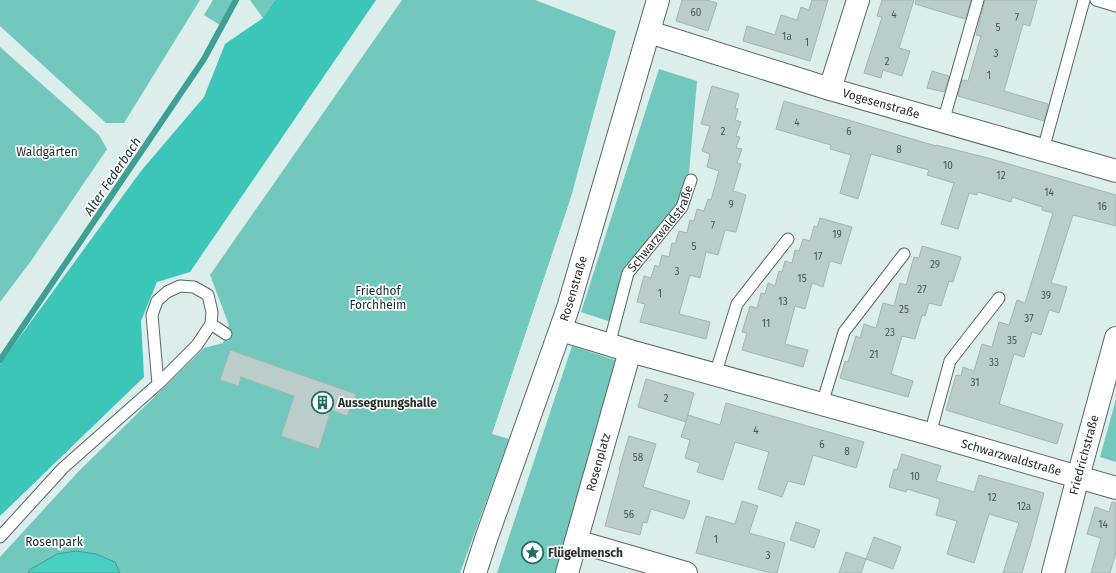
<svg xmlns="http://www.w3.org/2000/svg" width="1116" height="573" viewBox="0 0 1116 573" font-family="'Fira Sans',sans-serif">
<rect width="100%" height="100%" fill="#dbeeeb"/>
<g fill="#72c8bd">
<path d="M0 0H200L124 123H106L0 26Z"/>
<path d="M213 0H236L223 27 204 15Z"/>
<path d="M250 0H275L263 18Z"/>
<path d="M402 0H535L616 31 571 197 492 434 509 439 460 573H0V557L78 472 204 348 223 343 229 325 210 275Z"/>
<path d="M0 47 99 135 107 149 31 261 0 302Z"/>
<path d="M659 69 697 81 689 173 683 198 625 269 614 323 581 312Z"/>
<path d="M572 346 618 361 559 573H497Z"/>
<path d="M1116 399V462L1100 457Z"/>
</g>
<path fill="#3cc6b8" d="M275 0H376L190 272 157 282 141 321 144 377 0 516V364L141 171 204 97 225 44 263 18Z"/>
<path fill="#47cfc1" stroke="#3e9f95" d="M76 551 96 554 115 562 120 573H28L29 570 57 554Z"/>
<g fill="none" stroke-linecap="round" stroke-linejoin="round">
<path stroke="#3e9f95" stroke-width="6" d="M0 360 204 59 236 0"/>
</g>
<g fill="#bbcdca" stroke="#a3b5b2">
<path d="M682 0H707L717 3 708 31 676 21Z"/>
<path d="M812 0H828L810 61 743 41 747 26 775 35 781 15 797 20 801 7 809 10Z"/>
<path d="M882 0H914L899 48 910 51 902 76 883 70 881 78 864 73 882 17 877 16Z"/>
<path d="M916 0H971L965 19 915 4Z"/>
<path d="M985 0H1037L1030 26 1023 24 1004 91 1048 104 1044 121 958 96 962 80 968 81 981 36 976 35Z"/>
<path d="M932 71 949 76 944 92 927 88Z"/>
<path d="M712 86 739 94 735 108 738 109 735 120 741 122 736 136 740 137 736 148 742 149 737 163 741 164 733 191 746 195 736 232 725 230 718 255 706 252 700 278 690 275 679 314 710 322 706 339 640 322 645 304 637 302 644 276 651 278 655 265 659 267 662 255 669 257 672 243 675 244 679 231 687 233 690 220 694 221 697 209 704 211 708 199 711 200 719 171 707 167 710 154 702 151 710 126 701 124Z"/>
<path d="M784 101 936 146V145L988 158 1116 195V226L1073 215 1051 283 1067 287 1059 313 1049 310 1041 335 1032 332 1024 357 1014 354 999 404 1063 424 1057 444 946 410 956 375 961 376 963 367 974 371 982 344 992 347 999 322 1009 325 1017 300 1025 303 1053 213 1042 210V207L1012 197 1011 202 978 192 977 195 969 193 958 229 941 224 954 183 927 175 929 170 871 154 858 199 840 193 851 155 830 149 831 145 776 129Z"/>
<path d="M820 218 852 227 841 264 830 261 823 287 812 283 805 309 795 306 785 344 808 350 803 367 742 350 747 333 742 332 750 306 757 308 761 293 765 294 768 283 775 286 779 271 782 272 785 261 792 263 795 250 799 251 803 239 810 241 814 226 817 227Z"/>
<path d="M922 246 961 257 953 282 949 281 941 306 929 303 925 316 922 315 915 339 902 336 891 374 913 381 908 397 840 378 845 361 848 362 856 336 860 338 864 324 876 328 883 303 894 306 900 283 906 285 914 257 919 258Z"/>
<path d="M230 350 356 394 347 416 331 410 319 449 281 436 294 396 241 377 239 386 220 380Z"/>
<path d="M646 379 694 393 686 422 638 407Z"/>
<path d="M726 403 864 442 856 468 813 455 804 485 788 481 782 497 758 489 769 452 735 442 723 480 697 472 700 463 685 458 690 440 681 437 688 415 720 425Z"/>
<path d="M629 436 656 444 643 487 690 501 684 519 651 509 647 523 643 522 640 535 605 526 620 470H619Z"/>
<path d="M902 454 941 466 936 481 974 492 979 475 1044 493 1032 539 1022 573H1003L1019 523 989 514 974 563 947 554 957 521 936 515 940 499 907 489 906 492 889 487 894 469 897 470Z"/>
<path d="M742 501 758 506 749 533 785 543 777 573H771L696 553 706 516 735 524Z"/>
<path d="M1112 502 1116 503V552L1110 573H1091L1101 538 1087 534 1095 507 1109 512Z"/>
<path d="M796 522 820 530 814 548 790 540Z"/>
<path d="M874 537 901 547 893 569 866 559Z"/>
<path d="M846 552 866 559 861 573H839Z"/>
</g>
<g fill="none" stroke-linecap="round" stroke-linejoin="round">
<defs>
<g id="lane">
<path d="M1096 0 1116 6"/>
<path d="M943 122 978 0"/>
<path d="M1043 150 1084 0"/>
<path d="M211 324 226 334"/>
<path id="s1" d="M609 345 628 273 682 207 691 180"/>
<path d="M715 375 737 304 788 239"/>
<path d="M822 404 844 332 904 254"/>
<path d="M930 434 950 361 999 298"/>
<path d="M0 537 63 468 158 384 152 315 157 301 167 292 180 286 194 287 208 295 212 312 211 324 197 345 158 384"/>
</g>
<g id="street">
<path id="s2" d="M649 32 830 89 1116 171"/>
<path d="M830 89 858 0"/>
<path id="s3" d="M561 330 630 351 930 434 1116 488"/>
<path d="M576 541 686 573"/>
<path id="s4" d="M475 573 486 539 568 308 658 0"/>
<path id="s5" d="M567 573 630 351"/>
<path id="s6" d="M1053 573 1078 477 1116 338"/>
</g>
</defs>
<use href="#lane" stroke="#586865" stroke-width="13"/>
<use href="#street" stroke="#586865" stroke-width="24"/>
<use href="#lane" stroke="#fff" stroke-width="11"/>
<use href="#street" stroke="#fff" stroke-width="22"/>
</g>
<defs>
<symbol id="building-ring" viewBox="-11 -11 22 22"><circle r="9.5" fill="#fff" stroke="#246d65" stroke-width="1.5"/><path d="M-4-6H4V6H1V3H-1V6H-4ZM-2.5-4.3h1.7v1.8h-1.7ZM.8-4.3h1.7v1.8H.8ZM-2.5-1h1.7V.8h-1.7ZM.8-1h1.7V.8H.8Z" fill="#246d65"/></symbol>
<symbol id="sight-ring" viewBox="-11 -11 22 22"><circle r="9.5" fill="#fff" stroke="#246d65" stroke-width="1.5"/><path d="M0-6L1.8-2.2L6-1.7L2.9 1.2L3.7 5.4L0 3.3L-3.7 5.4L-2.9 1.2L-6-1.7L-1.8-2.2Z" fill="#246d65"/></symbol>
</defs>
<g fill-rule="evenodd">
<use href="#building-ring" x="310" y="390" width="25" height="25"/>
<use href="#sight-ring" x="520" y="540" width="25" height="25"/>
</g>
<g text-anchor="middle" stroke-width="3.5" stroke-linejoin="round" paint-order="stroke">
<g font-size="10" fill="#4d5655">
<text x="696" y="16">60</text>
<text x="894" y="18">4</text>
<text x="1017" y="21">7</text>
<text x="998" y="31">5</text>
<text x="787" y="40">1a</text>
<text x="807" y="46">1</text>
<text x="996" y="57">3</text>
<text x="887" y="65">2</text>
<text x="989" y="79">1</text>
<text x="797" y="126">4</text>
<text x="723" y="135">2</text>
<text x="849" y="135">6</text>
<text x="899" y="153">8</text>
<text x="948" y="169">10</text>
<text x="1001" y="179">12</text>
<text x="1049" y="196">14</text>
<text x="731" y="208">9</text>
<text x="1102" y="210">16</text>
<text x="713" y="229">7</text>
<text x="837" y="238">19</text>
<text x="694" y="250">5</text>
<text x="818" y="260">17</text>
<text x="935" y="268">29</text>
<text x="677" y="275">3</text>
<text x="802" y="282">15</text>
<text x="922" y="293">27</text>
<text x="660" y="297">1</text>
<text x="1046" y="299">39</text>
<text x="783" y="305">13</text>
<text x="904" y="313">25</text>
<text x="1029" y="322">37</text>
<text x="766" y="327">11</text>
<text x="890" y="336">23</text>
<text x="1012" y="344">35</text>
<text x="874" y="358">21</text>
<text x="994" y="366">33</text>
<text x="975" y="386">31</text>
<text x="666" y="402">2</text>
<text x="756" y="434">4</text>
<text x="822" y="448">6</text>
<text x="847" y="455">8</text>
<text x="638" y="461">58</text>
<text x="915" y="480">10</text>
<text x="992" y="501">12</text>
<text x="1024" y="510">12a</text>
<text x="629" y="518">56</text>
<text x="1103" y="528">14</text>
<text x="716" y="543">1</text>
<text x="768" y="559">3</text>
</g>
<g font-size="12" fill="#282f2e" stroke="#fff">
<text dy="4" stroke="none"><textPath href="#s2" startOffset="243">Vogesenstraße</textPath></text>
<text dy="4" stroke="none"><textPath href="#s1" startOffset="130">Schwarzwaldstraße</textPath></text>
<text dy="4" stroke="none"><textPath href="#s4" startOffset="301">Rosenstraße</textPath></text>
<text dy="4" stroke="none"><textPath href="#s6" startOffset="122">Friedrichstraße</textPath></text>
<text dy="4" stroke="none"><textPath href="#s3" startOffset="468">Schwarzwaldstraße</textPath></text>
<text dy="4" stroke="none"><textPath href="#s5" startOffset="115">Rosenplatz</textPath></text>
</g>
<g font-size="12" fill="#172e2b" stroke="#fff">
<text x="47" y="156">Waldgärten</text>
<text x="378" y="295">Friedhof<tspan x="378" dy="14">Forchheim</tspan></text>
<text x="54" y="546">Rosenpark</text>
</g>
<g font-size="12" font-weight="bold" fill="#282f2e" stroke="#fff" text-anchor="start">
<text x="338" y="407">Aussegnungshalle</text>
<text x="548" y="557">Flügelmensch</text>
</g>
<g font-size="13" font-style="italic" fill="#1e3532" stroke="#fff">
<text transform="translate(112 176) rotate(-56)" y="5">Alter Federbach</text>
</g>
</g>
</svg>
